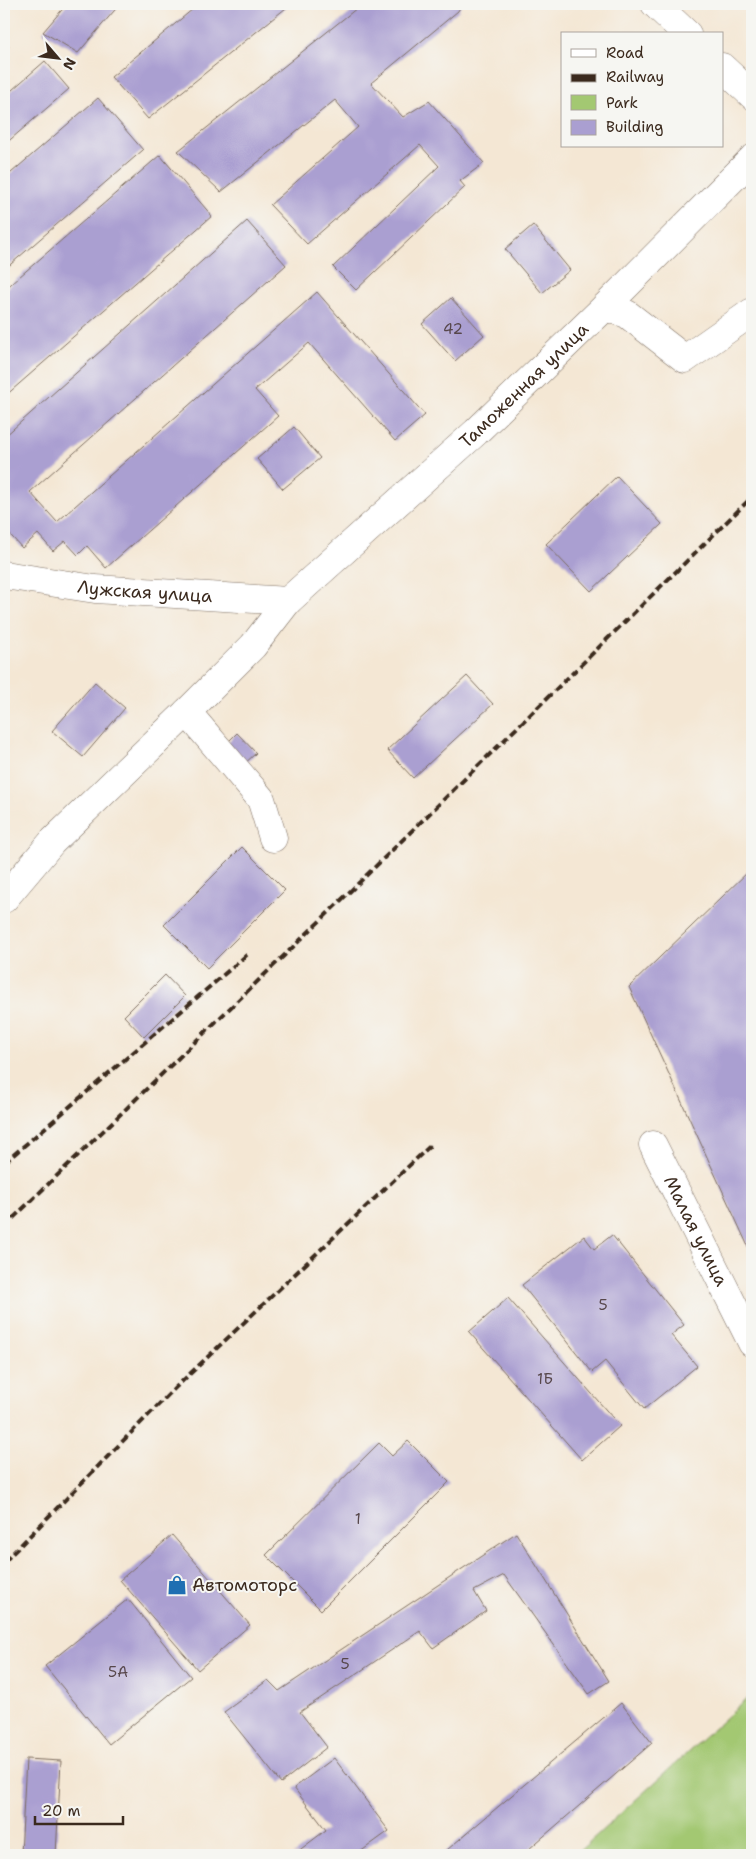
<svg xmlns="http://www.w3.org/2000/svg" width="756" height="1859" viewBox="0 0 756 1859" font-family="'Shantell Sans',sans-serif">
<rect width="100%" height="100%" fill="#f6f6f2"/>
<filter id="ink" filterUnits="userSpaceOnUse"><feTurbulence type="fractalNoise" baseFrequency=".02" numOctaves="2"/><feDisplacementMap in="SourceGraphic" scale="10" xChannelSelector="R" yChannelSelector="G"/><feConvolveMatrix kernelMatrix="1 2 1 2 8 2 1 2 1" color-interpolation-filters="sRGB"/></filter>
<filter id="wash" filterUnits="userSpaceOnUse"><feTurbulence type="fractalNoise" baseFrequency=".0096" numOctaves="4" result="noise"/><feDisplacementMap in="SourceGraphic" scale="20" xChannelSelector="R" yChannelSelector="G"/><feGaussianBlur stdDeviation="1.12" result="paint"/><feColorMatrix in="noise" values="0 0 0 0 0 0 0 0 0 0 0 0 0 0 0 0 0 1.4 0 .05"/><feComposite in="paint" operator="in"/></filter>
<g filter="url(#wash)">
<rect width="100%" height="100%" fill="#f4e7d4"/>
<path fill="#a3c872" stroke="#6f7948" d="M752 1694V1855H575Z"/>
<g id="blocks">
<g fill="#aa9fd1">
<path d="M67 4H120L78 53 43 32Z"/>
<path d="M199 4H291L148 119 111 77Z"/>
<path d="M362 4H462L458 11 371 83 403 117 429 101 484 163 460 181 465 187 356 290 333 267 439 166 420 145 307 244 270 205 358 127 335 100 221 192 178 151Z"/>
<path d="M4 40 9 47 4 52Z"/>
<path d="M45 61 69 89 4 145V97Z"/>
<path d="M98 98 143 150 4 270V179Z"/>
<path d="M160 155 212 216 4 397V290Z"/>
<path d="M247 221 286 265 30 492 57 522 317 292 425 415 395 441 309 343 255 390 278 416 106 568 87 546 78 555 65 541 53 551 38 534 22 548 4 528V437Z"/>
<path d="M533 225 570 270 542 293 505 249Z"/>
<path d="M451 298 484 335 455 361 422 324Z"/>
<path d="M294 427 320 458 283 489 257 459Z"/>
<path d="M617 476 662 524 591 591 546 544Z"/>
<path d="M467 676 493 704 413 778 387 750Z"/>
<path d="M95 682 125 708 83 757 52 731Z"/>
<path d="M237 733 256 753 241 767 222 748Z"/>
<path d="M242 847 285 890 207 968 164 925Z"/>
<path d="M752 868V1255L629 987Z"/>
<path d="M165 975 185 996 144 1037 124 1016Z"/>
<path d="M612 1235 684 1325 671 1335 697 1366 644 1409 605 1361 592 1372 522 1285 584 1236 594 1249Z"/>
<path d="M508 1298 620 1426 582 1460 469 1332Z"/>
<path d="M408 1441 449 1482 321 1610 266 1555 379 1443 392 1456Z"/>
<path d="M516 1533 609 1681 589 1694 504 1575 474 1591 486 1611 433 1648 420 1631 300 1712 327 1747 281 1783 224 1712 268 1680 279 1691Z"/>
<path d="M172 1535 250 1625 198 1670 120 1580Z"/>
<path d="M128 1599 191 1677 109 1744 45 1666Z"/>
<path d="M621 1703 652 1743 522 1855H441Z"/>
<path d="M334 1758 389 1831 356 1855H293L326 1830 294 1788Z"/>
<path d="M26 1759 61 1761 56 1855H21Z"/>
</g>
</g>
</g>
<g filter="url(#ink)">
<use href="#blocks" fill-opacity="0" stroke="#7c6c5e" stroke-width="1"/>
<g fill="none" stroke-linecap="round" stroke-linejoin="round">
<defs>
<g id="minor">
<path d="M655 4 687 34"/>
<path d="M722 67 752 95"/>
<path d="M605 307 627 314 685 359 752 312"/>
<path id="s1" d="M4 575 95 589 288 601"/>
<path d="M187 712 261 799 273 838"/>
<path id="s2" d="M4 899 52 842 187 712 253 646 288 601 476 432 605 307 752 159"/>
<path id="s3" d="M653 1145 752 1343"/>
</g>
</defs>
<use href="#minor" stroke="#7c6c5e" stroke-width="29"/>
<use href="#minor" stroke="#fff" stroke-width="28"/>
<g stroke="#3b2a1e" stroke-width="4" stroke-dasharray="8 4" stroke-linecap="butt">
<path d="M4 1163 249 953"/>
<path d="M4 1227 325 916 752 497"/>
<path d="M4 1562 175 1388 432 1144"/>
</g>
</g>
</g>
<defs>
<symbol id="shop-bare" viewBox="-9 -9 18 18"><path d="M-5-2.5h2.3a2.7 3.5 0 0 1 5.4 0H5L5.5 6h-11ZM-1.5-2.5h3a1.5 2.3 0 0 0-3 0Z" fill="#1f6fb2" stroke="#f6f6f2" stroke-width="2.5" paint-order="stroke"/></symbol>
</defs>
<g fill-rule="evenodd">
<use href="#shop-bare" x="163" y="1571" width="28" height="28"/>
</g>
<g text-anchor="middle" stroke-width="4" stroke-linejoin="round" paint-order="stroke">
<g font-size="15" fill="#57474b">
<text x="453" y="334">42</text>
<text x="603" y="1310">5</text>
<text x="545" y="1384">1Б</text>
<text x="358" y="1524">1</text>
<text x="345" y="1669">5</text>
<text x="118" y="1677">5А</text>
</g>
<g font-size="18" fill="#3b2a1e" stroke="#f6f6f2">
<text dy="6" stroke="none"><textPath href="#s2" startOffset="732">Таможенная улица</textPath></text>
<text dy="6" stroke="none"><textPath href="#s1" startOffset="142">Лужская улица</textPath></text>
<text dy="6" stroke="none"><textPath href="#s3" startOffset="96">Малая улица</textPath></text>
</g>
<g font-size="18" fill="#3b2a1e" stroke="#f6f6f2" text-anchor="start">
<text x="192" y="1591">Автомоторс</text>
</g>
</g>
<rect width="756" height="1859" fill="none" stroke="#f6f6f2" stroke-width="20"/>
<rect x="561" y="32" width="162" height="115" fill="#f6f6f2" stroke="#aba49d"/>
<rect x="571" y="49" width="25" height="8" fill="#ffffff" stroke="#aba49d"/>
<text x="606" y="58" font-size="15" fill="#3b2a1e">Road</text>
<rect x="571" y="74" width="25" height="8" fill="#3b2a1e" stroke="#aba49d"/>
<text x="606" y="82" font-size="15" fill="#3b2a1e">Railway</text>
<rect x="571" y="95" width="25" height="15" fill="#a3c872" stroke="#aba49d"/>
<text x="606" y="108" font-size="15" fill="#3b2a1e">Park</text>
<rect x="571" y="120" width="25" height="15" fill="#aa9fd1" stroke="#aba49d"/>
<text x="606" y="132" font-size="15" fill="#3b2a1e">Building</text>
<g transform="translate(58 58) rotate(118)" stroke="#f6f6f2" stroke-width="4" paint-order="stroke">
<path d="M0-4L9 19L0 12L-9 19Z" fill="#3b2a1e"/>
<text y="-8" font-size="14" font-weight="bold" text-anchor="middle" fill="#3b2a1e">N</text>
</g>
<path d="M35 1816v8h88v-8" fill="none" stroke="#3b2a1e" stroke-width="2.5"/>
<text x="42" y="1816" font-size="15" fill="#3b2a1e" stroke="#f6f6f2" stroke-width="4" paint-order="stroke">20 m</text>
</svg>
